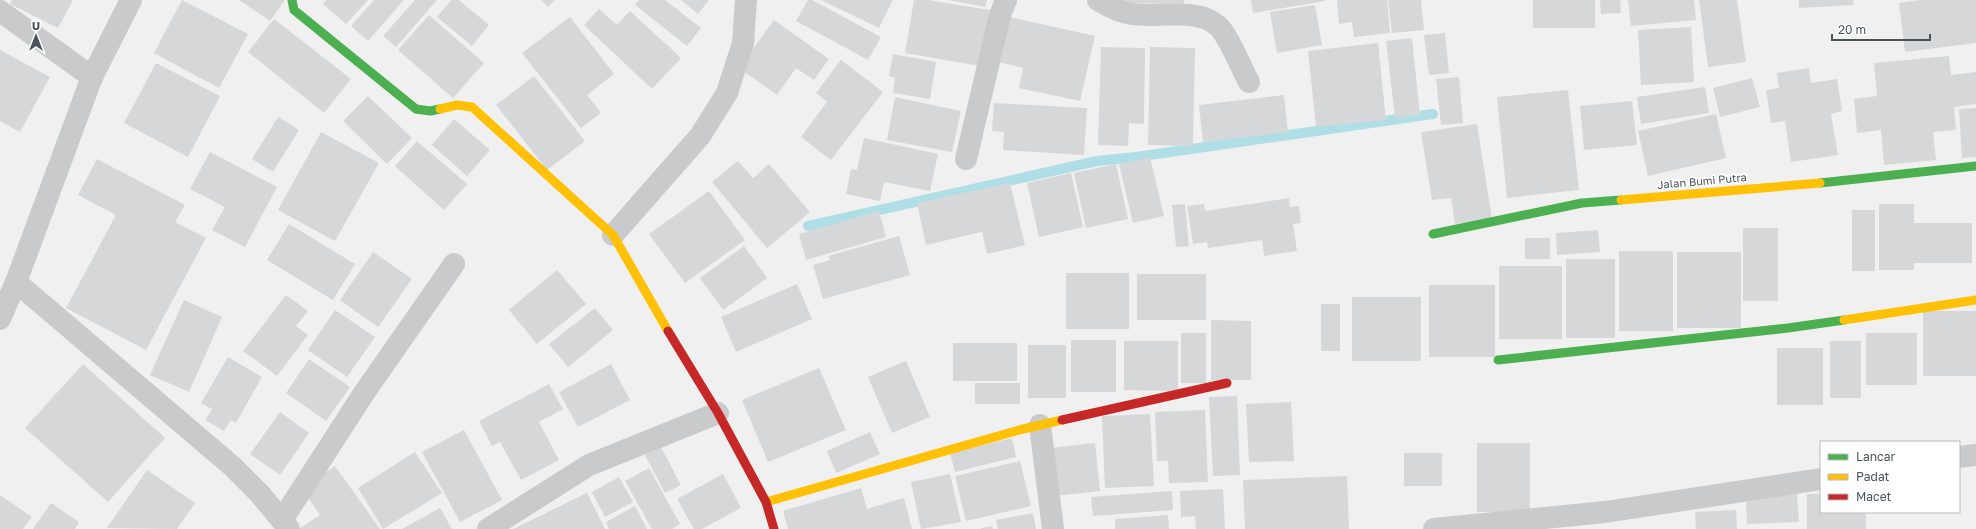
<svg xmlns="http://www.w3.org/2000/svg" width="1976" height="529" viewBox="0 0 1976 529" font-family="'Golos Text',sans-serif">
<rect width="100%" height="100%" fill="#f0f0f0"/>
<g fill="none" stroke-linecap="round" stroke-linejoin="round">
<path stroke="#afdee7" stroke-width="10" d="M808 226 1097 161 1136 157 1433 114"/>
</g>
<g fill="#d6d7d8">
<path d="M12 0H73L58 28 10 4Z"/>
<path d="M182 0 248 34 219 88 154 53Z"/>
<path d="M239 0H285L270 21Z"/>
<path d="M326 0H368L346 24 323 4Z"/>
<path d="M374 0H404L368 41 351 26Z"/>
<path d="M415 0H437L396 47 383 36Z"/>
<path d="M451 0H459L489 25 472 46 437 17Z"/>
<path d="M541 0H555L548 7Z"/>
<path d="M639 0H665L701 28 687 46 635 5Z"/>
<path d="M681 0H709L698 14Z"/>
<path d="M808 0H812L881 37 868 60 796 21Z"/>
<path d="M821 0H893L879 28Z"/>
<path d="M914 0H928L990 10 980 66 905 53Z"/>
<path d="M948 0H987L985 7Z"/>
<path d="M1109 0H1184V4L1109 3Z"/>
<path d="M1251 0H1325V1L1253 13Z"/>
<path d="M1337 0H1387L1390 33 1354 37 1352 22 1339 24Z"/>
<path d="M1388 0H1421L1424 30 1392 33Z"/>
<rect x="1533" y="0" width="62" height="28"/>
<path d="M1600 0H1620L1621 13 1601 14Z"/>
<path d="M1628 0H1694L1696 20 1631 26Z"/>
<path d="M1699 0H1737L1746 62 1708 67Z"/>
<path d="M1799 0H1853L1854 5 1799 8Z"/>
<path d="M1921 0H1976V43L1905 52 1899 3Z"/>
<path d="M1315 5 1322 45 1277 53 1270 12Z"/>
<path d="M599 9 617 25 630 11 681 58 652 89 584 25Z"/>
<path d="M429 15 484 63 453 98 398 50Z"/>
<path d="M570 17 614 74 587 95 601 113 581 128 522 53Z"/>
<path d="M1009 17 1095 36 1080 101 1019 88 1023 68 999 62Z"/>
<path d="M274 19 351 79 324 113 248 52Z"/>
<path d="M774 20 829 59 814 80 796 68 777 95 739 68Z"/>
<path d="M1691 27 1694 82 1641 85 1638 30Z"/>
<path d="M1445 33 1449 73 1429 75 1424 35Z"/>
<path d="M1412 38 1420 115 1395 118 1386 41Z"/>
<path d="M1378 43 1386 120 1316 127 1308 51Z"/>
<path d="M1101 47 1145 48 1144 124 1129 123 1128 146 1098 145Z"/>
<path d="M1150 47 1195 48 1193 146 1148 145Z"/>
<path d="M0 50 50 77 20 132 0 121Z"/>
<path d="M893 54 936 62 930 99 893 93 895 78 889 76Z"/>
<path d="M1949 56 1951 75 1976 72V104L1954 107 1956 130 1933 132 1936 160 1884 165 1881 130 1857 133 1854 99 1877 96 1874 63Z"/>
<path d="M841 60 883 92 831 160 801 137 827 102 816 93Z"/>
<path d="M156 63 220 96 188 157 124 123Z"/>
<path d="M1809 68 1811 83 1837 79 1842 111 1831 114 1838 155 1791 162 1785 121 1771 123 1766 90 1779 88 1777 73Z"/>
<path d="M534 76 585 141 547 170 496 105Z"/>
<path d="M1459 77 1463 123 1441 125 1436 79Z"/>
<path d="M1752 78 1760 107 1720 117 1713 88Z"/>
<path d="M1705 87 1709 113 1641 124 1637 97Z"/>
<path d="M1568 90 1579 190 1507 198 1497 97Z"/>
<path d="M1284 95 1288 132 1203 142 1199 105Z"/>
<path d="M368 96 412 138 387 164 343 121Z"/>
<path d="M895 97 961 111 952 152 887 140Z"/>
<path d="M1632 101 1637 145 1584 150 1580 106Z"/>
<path d="M994 103 1087 108 1084 155 1003 150 1004 132 992 131Z"/>
<path d="M1976 108V157L1962 158 1959 109Z"/>
<path d="M1716 114 1726 158 1648 176 1638 131Z"/>
<path d="M278 117 299 130 273 172 252 159Z"/>
<path d="M454 119 490 150 467 176 432 145Z"/>
<path d="M1477 124 1492 219 1455 224 1451 198 1432 200 1421 132Z"/>
<path d="M321 132 379 163 335 241 278 210Z"/>
<path d="M864 138 938 154 930 191 884 182 880 201 846 194 851 169 857 170Z"/>
<path d="M417 141 467 184 444 210 395 166Z"/>
<path d="M210 152 277 187 245 247 212 230 225 207 190 189Z"/>
<path d="M1150 157 1164 216 1133 223 1119 164Z"/>
<path d="M97 159 185 205 175 222 206 238 146 350 66 308 116 215 78 195Z"/>
<path d="M738 161 753 178 769 164 810 212 767 248 712 182Z"/>
<path d="M1116 164 1128 219 1086 228 1074 173Z"/>
<path d="M1071 173 1083 227 1039 237 1027 183Z"/>
<path d="M1010 183 1025 245 987 254 982 232 926 245 917 203Z"/>
<path d="M709 191 745 240 685 283 649 234Z"/>
<path d="M1289 198 1290 207 1299 206 1301 223 1293 224 1297 251 1264 256 1262 240 1208 248 1207 242 1193 244 1187 206 1204 204 1205 211Z"/>
<path d="M1185 204 1189 246 1176 247 1172 205Z"/>
<path d="M1879 204H1914V223H1972V263H1914V270H1879Z"/>
<rect x="1852" y="210" width="23" height="61"/>
<path d="M879 211 886 237 806 260 799 234Z"/>
<path d="M289 224 355 264 333 300 267 260Z"/>
<rect x="1743" y="228" width="35" height="73"/>
<path d="M1598 230 1600 252 1557 255 1556 233Z"/>
<path d="M899 236 910 275 823 299 813 265 830 260 828 256Z"/>
<rect x="1525" y="238" width="25" height="21"/>
<path d="M744 246 767 278 723 310 700 278Z"/>
<rect x="1619" y="251" width="54" height="80"/>
<path d="M373 252 412 279 378 327 340 300Z"/>
<rect x="1677" y="252" width="64" height="76"/>
<rect x="1566" y="259" width="49" height="79"/>
<rect x="1499" y="266" width="63" height="73"/>
<path d="M557 270 586 304 537 344 509 310Z"/>
<rect x="1066" y="273" width="63" height="56"/>
<rect x="1137" y="274" width="69" height="46"/>
<path d="M797 284 812 319 736 352 721 317Z"/>
<rect x="1429" y="285" width="66" height="72"/>
<path d="M286 295 308 311 296 326 308 335 277 376 243 351Z"/>
<rect x="1352" y="297" width="69" height="64"/>
<path d="M184 300 222 317 189 392 150 375Z"/>
<rect x="1321" y="304" width="19" height="47"/>
<path d="M595 308 613 330 568 367 549 344Z"/>
<path d="M335 310 375 337 347 377 308 350Z"/>
<rect x="1923" y="311" width="53" height="65"/>
<path d="M1211 320 1251 321V380H1211Z"/>
<rect x="1181" y="333" width="25" height="50"/>
<rect x="1866" y="333" width="51" height="52"/>
<rect x="1071" y="340" width="45" height="52"/>
<path d="M1124 341H1178V391L1124 390Z"/>
<rect x="1830" y="341" width="31" height="57"/>
<rect x="953" y="343" width="64" height="38"/>
<rect x="1028" y="345" width="38" height="53"/>
<rect x="1777" y="348" width="46" height="57"/>
<path d="M228 357 262 377 236 423 231 420 224 431 205 420 212 409 201 403Z"/>
<path d="M309 359 350 387 326 421 286 393Z"/>
<path d="M906 361 930 417 892 433 868 377Z"/>
<path d="M83 364 165 438 108 502 25 428Z"/>
<path d="M611 364 630 400 578 427 559 392Z"/>
<path d="M819 368 846 430 768 462 742 400Z"/>
<rect x="975" y="383" width="45" height="21"/>
<path d="M549 384 563 409 539 422 559 460 521 480 500 442 492 446 479 421Z"/>
<path d="M1237 396 1240 475 1213 476 1209 397Z"/>
<path d="M1291 402 1294 461 1249 462 1246 404Z"/>
<path d="M1205 410 1208 482 1169 483 1168 461H1157L1155 412Z"/>
<path d="M280 412 309 433 280 475 250 454Z"/>
<path d="M1150 414 1154 486 1105 488 1102 416Z"/>
<path d="M464 430 502 500 460 522 422 452Z"/>
<path d="M870 432 880 454 836 473 827 451Z"/>
<path d="M1012 438 1016 457 955 472 950 453Z"/>
<path d="M1095 443 1100 491 1055 496 1050 448Z"/>
<rect x="1477" y="443" width="53" height="69"/>
<path d="M661 447 681 485 665 493 645 455Z"/>
<path d="M415 452 442 493 383 529 358 488Z"/>
<rect x="1404" y="453" width="38" height="33"/>
<path d="M1020 461 1031 506 966 521 955 476Z"/>
<path d="M335 466 380 529H299L320 515 302 489Z"/>
<path d="M649 468 680 524 672 529H652L625 481Z"/>
<path d="M147 470 195 503 177 529 107 528Z"/>
<path d="M723 474 741 508 702 529H694L677 499Z"/>
<path d="M950 474 961 522 921 529 911 482Z"/>
<path d="M1347 476 1349 529H1245L1243 480Z"/>
<path d="M619 477 633 502 605 517 592 492Z"/>
<path d="M861 488 867 509 904 498 912 529H788L783 511Z"/>
<path d="M1223 489 1225 529H1196L1195 516 1181 517 1180 491Z"/>
<path d="M1172 491 1173 510 1093 516 1091 497Z"/>
<path d="M587 493 605 529H513Z"/>
<path d="M1797 494 1799 522 1747 524 1746 498Z"/>
<path d="M1807 494H1821V512H1866V529H1807Z"/>
<path d="M0 495 32 517 23 529H0Z"/>
<path d="M51 503 79 522 75 529H33Z"/>
<path d="M635 506 647 529H609L606 522Z"/>
<path d="M440 508 452 529H402Z"/>
<path d="M1736 510 1737 529H1696L1695 512Z"/>
<path d="M1033 513 1036 529H998L996 520Z"/>
<path d="M1168 515 1169 529H1115V519Z"/>
<path d="M992 526 993 529H981V528Z"/>
</g>
<g fill="none" stroke-linecap="round" stroke-linejoin="round">
<g stroke="#c8cacb" stroke-width="22">
<path d="M1098 0C1109 7 1119 12 1132 14 1158 18 1198 7 1218 26 1229 36 1241 68 1249 82"/>
<path d="M0 11 92 77"/>
<path d="M966 159 1000 15 1006 0"/>
<path d="M613 235 700 136 727 93 743 43 746 0"/>
<path d="M16 282 232 466 260 494 289 529"/>
<path d="M0 319 16 282 92 77 131 0"/>
<path d="M1040 425 1053 529"/>
<path d="M1959 457 1976 455"/>
<path d="M282 520 364 393 454 264"/>
<path d="M488 529 589 465 718 413"/>
<path d="M1434 529 1605 512 1821 479"/>
</g>
<g stroke="#4caf50" stroke-width="9">
<path d="M292 0 294 10 416 109 430 111 440 109"/>
<path d="M1820 183 1976 166"/>
<path d="M1433 234 1582 203 1621 200"/>
<path d="M1498 360 1788 328 1844 320"/>
</g>
<g stroke="#ffc107" stroke-width="9">
<path d="M440 109 457 105 472 107 613 235 668 331"/>
<path d="M1621 200 1820 183"/>
<path d="M1844 320 1976 300"/>
<path d="M766 502 1019 430 1062 420"/>
</g>
<g stroke="#c62828" stroke-width="9">
<path d="M668 331 718 413 766 502 774 529"/>
<path d="M1062 420 1227 383"/>
</g>
</g>
<g text-anchor="middle" stroke-width="3.5" stroke-linejoin="round" paint-order="stroke">
<g font-size="11" fill="#49535a" stroke="#fff">
<text transform="translate(1702 181) rotate(-5)" y="4">Jalan Bumi Putra</text>
</g>
</g>
<rect x="1820" y="441" width="140" height="72" fill="#ffffff" stroke="#b6babd"/>
<rect x="1828" y="454" width="20" height="6" fill="#4caf50" stroke="#b6babd"/>
<text x="1856" y="461" font-size="12" fill="#49535a">Lancar</text>
<rect x="1828" y="474" width="20" height="6" fill="#ffc107" stroke="#b6babd"/>
<text x="1856" y="481" font-size="12" fill="#49535a">Padat</text>
<rect x="1828" y="494" width="20" height="6" fill="#c62828" stroke="#b6babd"/>
<text x="1856" y="501" font-size="12" fill="#49535a">Macet</text>
<g transform="translate(36 36)" stroke="#ffffff" stroke-width="3" paint-order="stroke">
<path d="M0-3L7 15L0 10L-7 15Z" fill="#49535a"/>
<text y="-6" font-size="11" font-weight="bold" text-anchor="middle" fill="#49535a">U</text>
</g>
<path d="M1832 34v6h98v-6" fill="none" stroke="#49535a" stroke-width="2"/>
<text x="1838" y="34" font-size="12" fill="#49535a" stroke="#ffffff" stroke-width="3" paint-order="stroke">20 m</text>
</svg>
